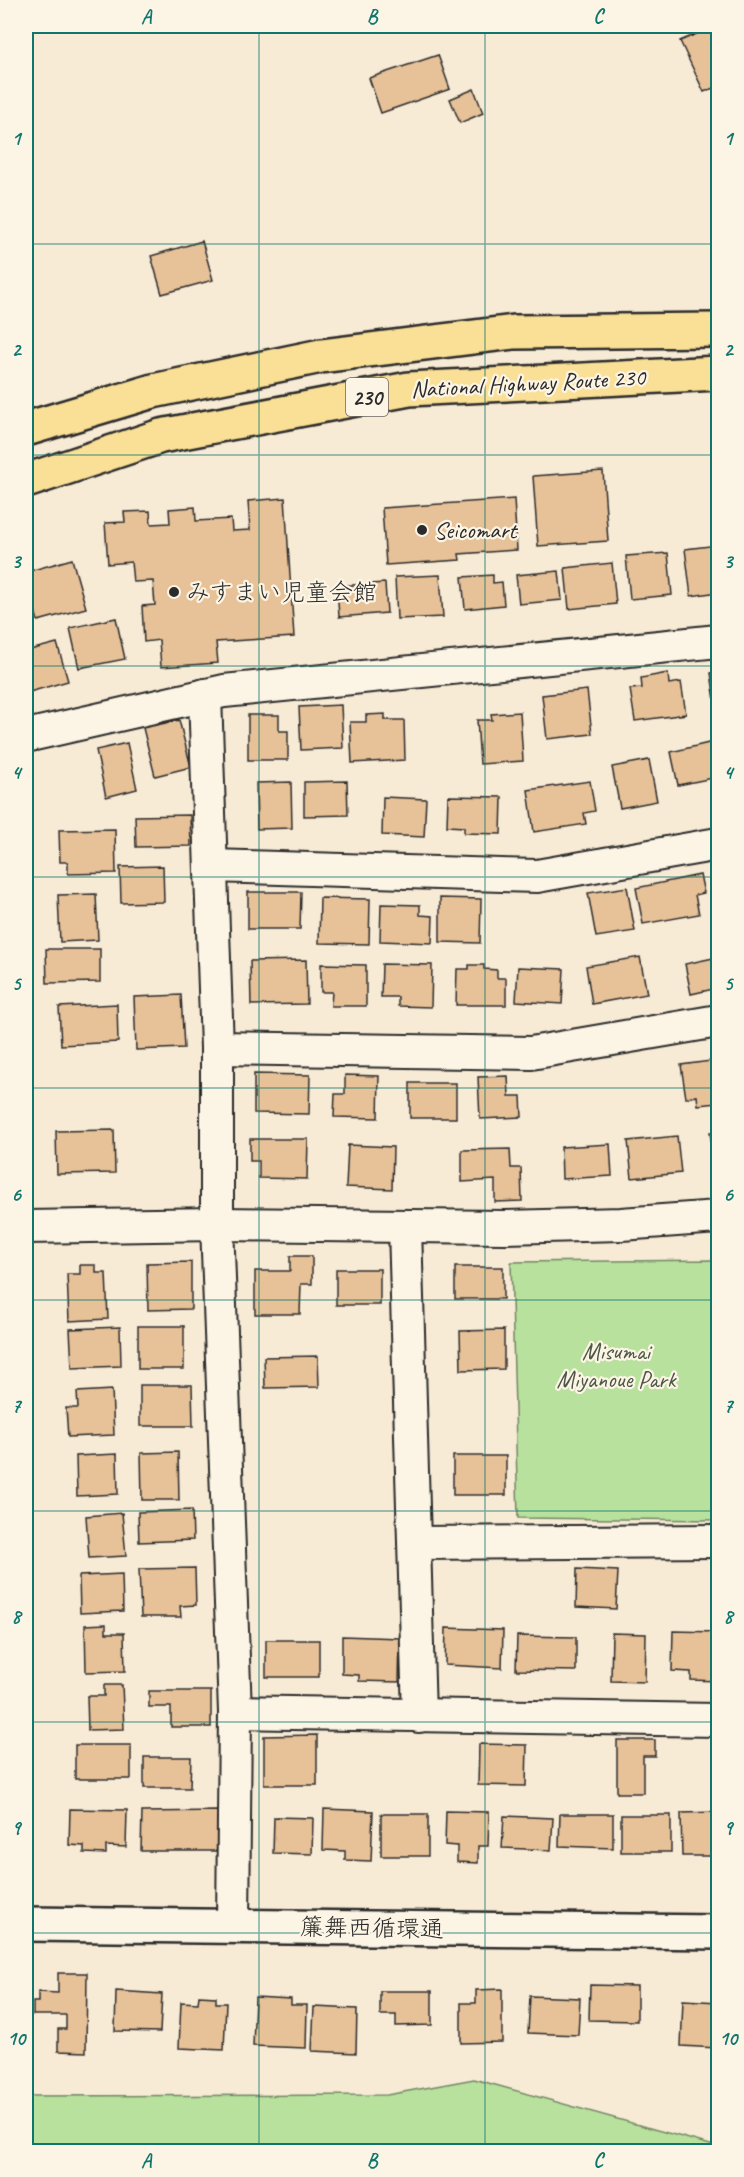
<svg xmlns="http://www.w3.org/2000/svg" width="744" height="2177" viewBox="0 0 744 2177" font-family="Caveat,'Klee One',sans-serif">
<rect width="100%" height="100%" fill="#f8ebd6"/>
<filter id="ink" filterUnits="userSpaceOnUse"><feTurbulence type="fractalNoise" baseFrequency=".0167" numOctaves="2"/><feDisplacementMap in="SourceGraphic" scale="12" xChannelSelector="R" yChannelSelector="G"/><feConvolveMatrix kernelMatrix="1 2 1 2 8 2 1 2 1" color-interpolation-filters="sRGB"/></filter>
<g filter="url(#ink)">
<g fill="#b8e19d" stroke="#728664" stroke-width="1.5">
<path d="M718 1260V1520L518 1518 511 1262Z"/>
<path d="M474 2079 718 2147V2151H26V2096L387 2095Z"/>
</g>
<g fill="#e7c198" stroke="#2b2b2b" stroke-width="1.5">
<path d="M711 28 718 45V86L704 92 680 41Z"/>
<path d="M438 55 450 89 381 113 369 78Z"/>
<path d="M474 89 483 113 460 123 450 99Z"/>
<path d="M202 241 213 280 162 294 151 256Z"/>
<path d="M603 471 608 541 538 546 533 476Z"/>
<path d="M285 498 294 637 216 642 218 663 161 667 159 640 144 642 142 606 155 605 153 581 133 582 131 562 108 564 105 523 125 522 124 512 150 511 151 524 170 523 169 509 195 507 196 521 231 519 232 531 250 530 248 501Z"/>
<path d="M514 499 517 550 459 554 460 560 386 565 382 508Z"/>
<path d="M718 545V592L691 596 685 549Z"/>
<path d="M668 553 672 595 630 599 626 556Z"/>
<path d="M72 559 86 608 38 621 26 580V572Z"/>
<path d="M612 563 616 604 569 609 565 568Z"/>
<path d="M559 571 562 600 519 604 516 575Z"/>
<path d="M440 575 443 617 397 619 395 577Z"/>
<path d="M493 575V583L502 582 504 605 465 609 462 577Z"/>
<path d="M385 583 387 613 339 617 337 586Z"/>
<path d="M116 618 125 659 79 668 70 628Z"/>
<path d="M57 643 68 681 26 693V662H27L26 651Z"/>
<path d="M718 672V722L711 673Z"/>
<path d="M668 673 669 684 681 682 686 714 635 721 630 689 642 688 641 678Z"/>
<path d="M587 690 592 734 547 739 542 695Z"/>
<path d="M341 705 343 748 301 750 299 707Z"/>
<path d="M520 712 523 761 480 764 477 720H492L491 714Z"/>
<path d="M385 714V720H404L405 760 352 763 350 722H366V715Z"/>
<path d="M248 715H279V731H288V760H248Z"/>
<path d="M179 720 191 767 155 776 143 728Z"/>
<path d="M713 742 718 777 678 785 671 752Z"/>
<path d="M127 743 137 789 106 797 96 750Z"/>
<path d="M649 760 657 801 620 808 612 767Z"/>
<path d="M347 781 348 815 304 816V782Z"/>
<path d="M590 781 595 811 584 813 586 824 534 832 528 790Z"/>
<path d="M291 782 292 828 257 829 256 783Z"/>
<path d="M448 796 502 797 501 834 464 833V827L447 826Z"/>
<path d="M383 797 426 799 424 837 382 835Z"/>
<path d="M190 815 191 846 136 847 135 816Z"/>
<path d="M115 829 116 873 68 874V862H60L59 830Z"/>
<path d="M163 866 164 902 121 903 120 867Z"/>
<path d="M700 875 704 893 695 895 699 914 643 924 636 888Z"/>
<path d="M627 887 635 931 596 937 588 893Z"/>
<path d="M248 892H301L300 929H248Z"/>
<path d="M96 894 98 940 60 942 58 895Z"/>
<path d="M320 898 370 899 369 944 319 943Z"/>
<path d="M440 898 481 899 480 943 440 942Z"/>
<path d="M381 904 420 905V915L433 916 432 943 380 941Z"/>
<path d="M46 949H100V982L47 983Z"/>
<path d="M640 957 647 994 592 1004 586 966Z"/>
<path d="M718 957V988L691 994 685 964Z"/>
<path d="M306 960 307 1004 251 1005 250 961Z"/>
<path d="M321 964 366 965V1006H331L332 992H321Z"/>
<path d="M382 964 432 965 431 1007 398 1006V997H381Z"/>
<path d="M469 965H484V969L497 970V978H506V1005H456L457 969H469Z"/>
<path d="M518 967 564 969 562 1004 516 1001Z"/>
<path d="M181 995 184 1048 136 1050 134 997Z"/>
<path d="M117 1004 118 1042 61 1045 59 1007Z"/>
<path d="M718 1060V1103L698 1105 697 1096 686 1098 681 1065Z"/>
<path d="M254 1074 310 1075 309 1114 254 1113Z"/>
<path d="M345 1075 379 1076 378 1118 334 1117 335 1094H345Z"/>
<path d="M508 1076 509 1096H521L522 1117 480 1119 478 1077Z"/>
<rect x="410" y="1083" width="46" height="35"/>
<path d="M114 1130 115 1173 57 1174 56 1131Z"/>
<path d="M718 1131V1171H715L710 1132Z"/>
<path d="M677 1136 681 1173 632 1178 628 1141Z"/>
<path d="M250 1139H308L307 1179 259 1178V1161H250Z"/>
<path d="M610 1144 612 1176 562 1179 561 1147Z"/>
<path d="M348 1145 393 1147 392 1189 346 1187Z"/>
<path d="M510 1149 511 1168H521L522 1201 495 1202V1180L462 1182V1150Z"/>
<path d="M290 1256H312V1284H301L300 1314H255V1271H290Z"/>
<path d="M191 1262V1309L148 1310 147 1263Z"/>
<path d="M80 1265H96V1273H106L108 1319 69 1321 67 1274H80Z"/>
<rect x="455" y="1267" width="48" height="32"/>
<rect x="336" y="1269" width="44" height="36"/>
<rect x="138" y="1326" width="46" height="43"/>
<path d="M120 1327 121 1366 72 1368 70 1329Z"/>
<path d="M504 1330V1369L461 1370 460 1331Z"/>
<path d="M318 1356 319 1387 265 1388 264 1357Z"/>
<path d="M140 1385H192L193 1426H140Z"/>
<path d="M112 1390 114 1435 68 1437 66 1408H78L77 1392Z"/>
<path d="M178 1452 179 1500H142L141 1453Z"/>
<path d="M117 1454 118 1494 77 1496 76 1456Z"/>
<rect x="453" y="1456" width="53" height="39"/>
<path d="M192 1510 193 1540 139 1542 138 1512Z"/>
<path d="M122 1513 126 1556 89 1558 86 1516Z"/>
<path d="M195 1568 196 1605 180 1606 181 1617H141L139 1569Z"/>
<path d="M577 1569 618 1571 616 1609 576 1607Z"/>
<path d="M122 1574 123 1611 80 1613 79 1576Z"/>
<path d="M106 1624V1633H124L125 1671 86 1672 85 1625Z"/>
<path d="M446 1628 503 1630 502 1668 445 1665Z"/>
<path d="M673 1631 718 1632V1681L691 1680V1672L672 1671Z"/>
<path d="M612 1633 646 1634 645 1682 611 1681Z"/>
<path d="M342 1636 400 1638 399 1682 359 1681V1675L342 1674Z"/>
<path d="M517 1636 576 1637V1671L516 1670Z"/>
<rect x="266" y="1640" width="53" height="37"/>
<path d="M104 1685H122L124 1729 88 1730 87 1696H104Z"/>
<path d="M149 1691H211V1727H171V1707H149Z"/>
<path d="M317 1735V1785H264V1736Z"/>
<path d="M617 1740H655V1756H643V1793H617Z"/>
<path d="M479 1744 527 1745 526 1786 478 1785Z"/>
<rect x="75" y="1745" width="56" height="34"/>
<path d="M144 1757H191L190 1788H144Z"/>
<path d="M70 1809 127 1810 126 1847 106 1846V1854L84 1853V1846L69 1845Z"/>
<path d="M324 1809 373 1811 371 1861 345 1860V1851L323 1850Z"/>
<path d="M218 1811V1851H141L142 1812Z"/>
<path d="M446 1811 489 1812 488 1846H478V1863L457 1862V1846L445 1845Z"/>
<path d="M718 1812V1856H682L681 1813Z"/>
<rect x="381" y="1814" width="47" height="42"/>
<path d="M560 1814H613V1848L559 1846Z"/>
<rect x="621" y="1815" width="50" height="37"/>
<path d="M504 1816 553 1818 551 1850 502 1848Z"/>
<path d="M274 1817 313 1818 312 1854 273 1853Z"/>
<path d="M58 1973H87L86 2052 58 2051V2029H66V2015H33V2002H38V1992L58 1993Z"/>
<path d="M590 1985 637 1986V2021L589 2020Z"/>
<path d="M502 1989V2042L461 2043V2003H476V1990Z"/>
<path d="M116 1991 162 1994 160 2032 115 2031Z"/>
<path d="M380 1991H432V2025L396 2026V2015H380Z"/>
<path d="M199 1996 216 1997V2003H226L224 2050 179 2048 181 2002 198 2003Z"/>
<path d="M530 1996 580 1998 578 2035 528 2033Z"/>
<path d="M255 1997 291 1999V2005H307L306 2048 253 2046Z"/>
<path d="M683 2000 718 2002 717 2048 681 2046Z"/>
<path d="M314 2007 357 2009 356 2053 312 2051Z"/>
</g>
<g fill="none" stroke-linecap="round" stroke-linejoin="round">
<defs>
<g id="street">
<path d="M205 695 217 1048V1224L235 1712 233 1926"/>
<path d="M26 736 224 691 718 641"/>
<path d="M211 866 537 876 718 844"/>
<path d="M217 1048 531 1053 718 1021"/>
<path d="M26 1227 217 1224 505 1227 621 1224 718 1217"/>
<path d="M405 1227 419 1716"/>
<path d="M415 1543 718 1541"/>
<path d="M235 1712 718 1720"/>
</g>
<path id="secondary" d="M26 1924 718 1932"/>
<g id="highway">
<path d="M26 429 153 391 321 356 514 332 718 330"/>
<path d="M26 481 161 436 409 389 718 373"/>
</g>
</defs>
<use href="#street" stroke="#2b2b2b" stroke-width="36"/>
<use href="#secondary" stroke="#2b2b2b" stroke-width="38"/>
<use href="#highway" stroke="#2b2b2b" stroke-width="38"/>
<use href="#street" stroke="#fcf5e5" stroke-width="32"/>
<use href="#secondary" stroke="#fcf5e5" stroke-width="33"/>
<use href="#highway" stroke="#fadf96" stroke-width="33"/>
</g>
</g>
<path fill="none" stroke="#0f766e" stroke-width="1.5" stroke-opacity="0.55" d="M259 26V2152M485 26V2152M26 244H718M26 455H718M26 666H718M26 877H718M26 1088H718M26 1300H718M26 1511H718M26 1722H718M26 1933H718"/>
<g fill="#2b2b2b" stroke="#fcf5e5" stroke-width="2">
<circle cx="422" cy="530" r="6"/>
<circle cx="174" cy="592" r="6"/>
</g>
<g text-anchor="middle" stroke-width="4.5" stroke-linejoin="round" paint-order="stroke">
<rect fill="#fcf5e5" stroke="#6a6863" stroke-width="1.5" x="346" y="378" width="42" height="38" rx="4.5"/>
<g font-size="22" font-weight="bold" fill="#2b2b2b">
<text x="367" y="405">230</text>
</g>
<g font-size="24" fill="#2b2b2b" stroke="#fcf5e5">
<text transform="translate(528 383) rotate(-3)" y="8">National Highway Route 230</text>
<text transform="translate(372 1928) rotate(1)" y="8">簾舞西循環通</text>
</g>
<g font-size="24" fill="#2b2b2b" stroke="#fcf5e5" text-anchor="start">
<text x="434" y="538">Seicomart</text>
<text x="186" y="600">みすまい児童会館</text>
</g>
<g font-size="24" fill="#4e5848" stroke="#fcf5e5">
<text x="616" y="1359">Misumai<tspan x="616" dy="28">Miyanoue Park</tspan></text>
</g>
</g>
<rect width="744" height="2177" fill="none" stroke="#fcf5e5" stroke-width="66"/>
<rect x="33" y="33" width="678" height="2111" fill="none" stroke="#0f766e" stroke-width="2"/>
<g font-size="20" text-anchor="middle" font-weight="bold" fill="#0f766e">
<text x="146" y="23">A</text>
<text x="372" y="23">B</text>
<text x="598" y="23">C</text>
<text x="16" y="145">1</text>
<text x="728" y="145">1</text>
<text x="16" y="356">2</text>
<text x="728" y="356">2</text>
<text x="16" y="568">3</text>
<text x="728" y="568">3</text>
<text x="16" y="779">4</text>
<text x="728" y="779">4</text>
<text x="16" y="990">5</text>
<text x="728" y="990">5</text>
<text x="16" y="1201">6</text>
<text x="728" y="1201">6</text>
<text x="16" y="1412">7</text>
<text x="728" y="1412">7</text>
<text x="16" y="1623">8</text>
<text x="728" y="1623">8</text>
<text x="16" y="1834">9</text>
<text x="728" y="1834">9</text>
<text x="16" y="2045">10</text>
<text x="728" y="2045">10</text>
<text x="146" y="2167">A</text>
<text x="372" y="2167">B</text>
<text x="598" y="2167">C</text>
</g>
</svg>
